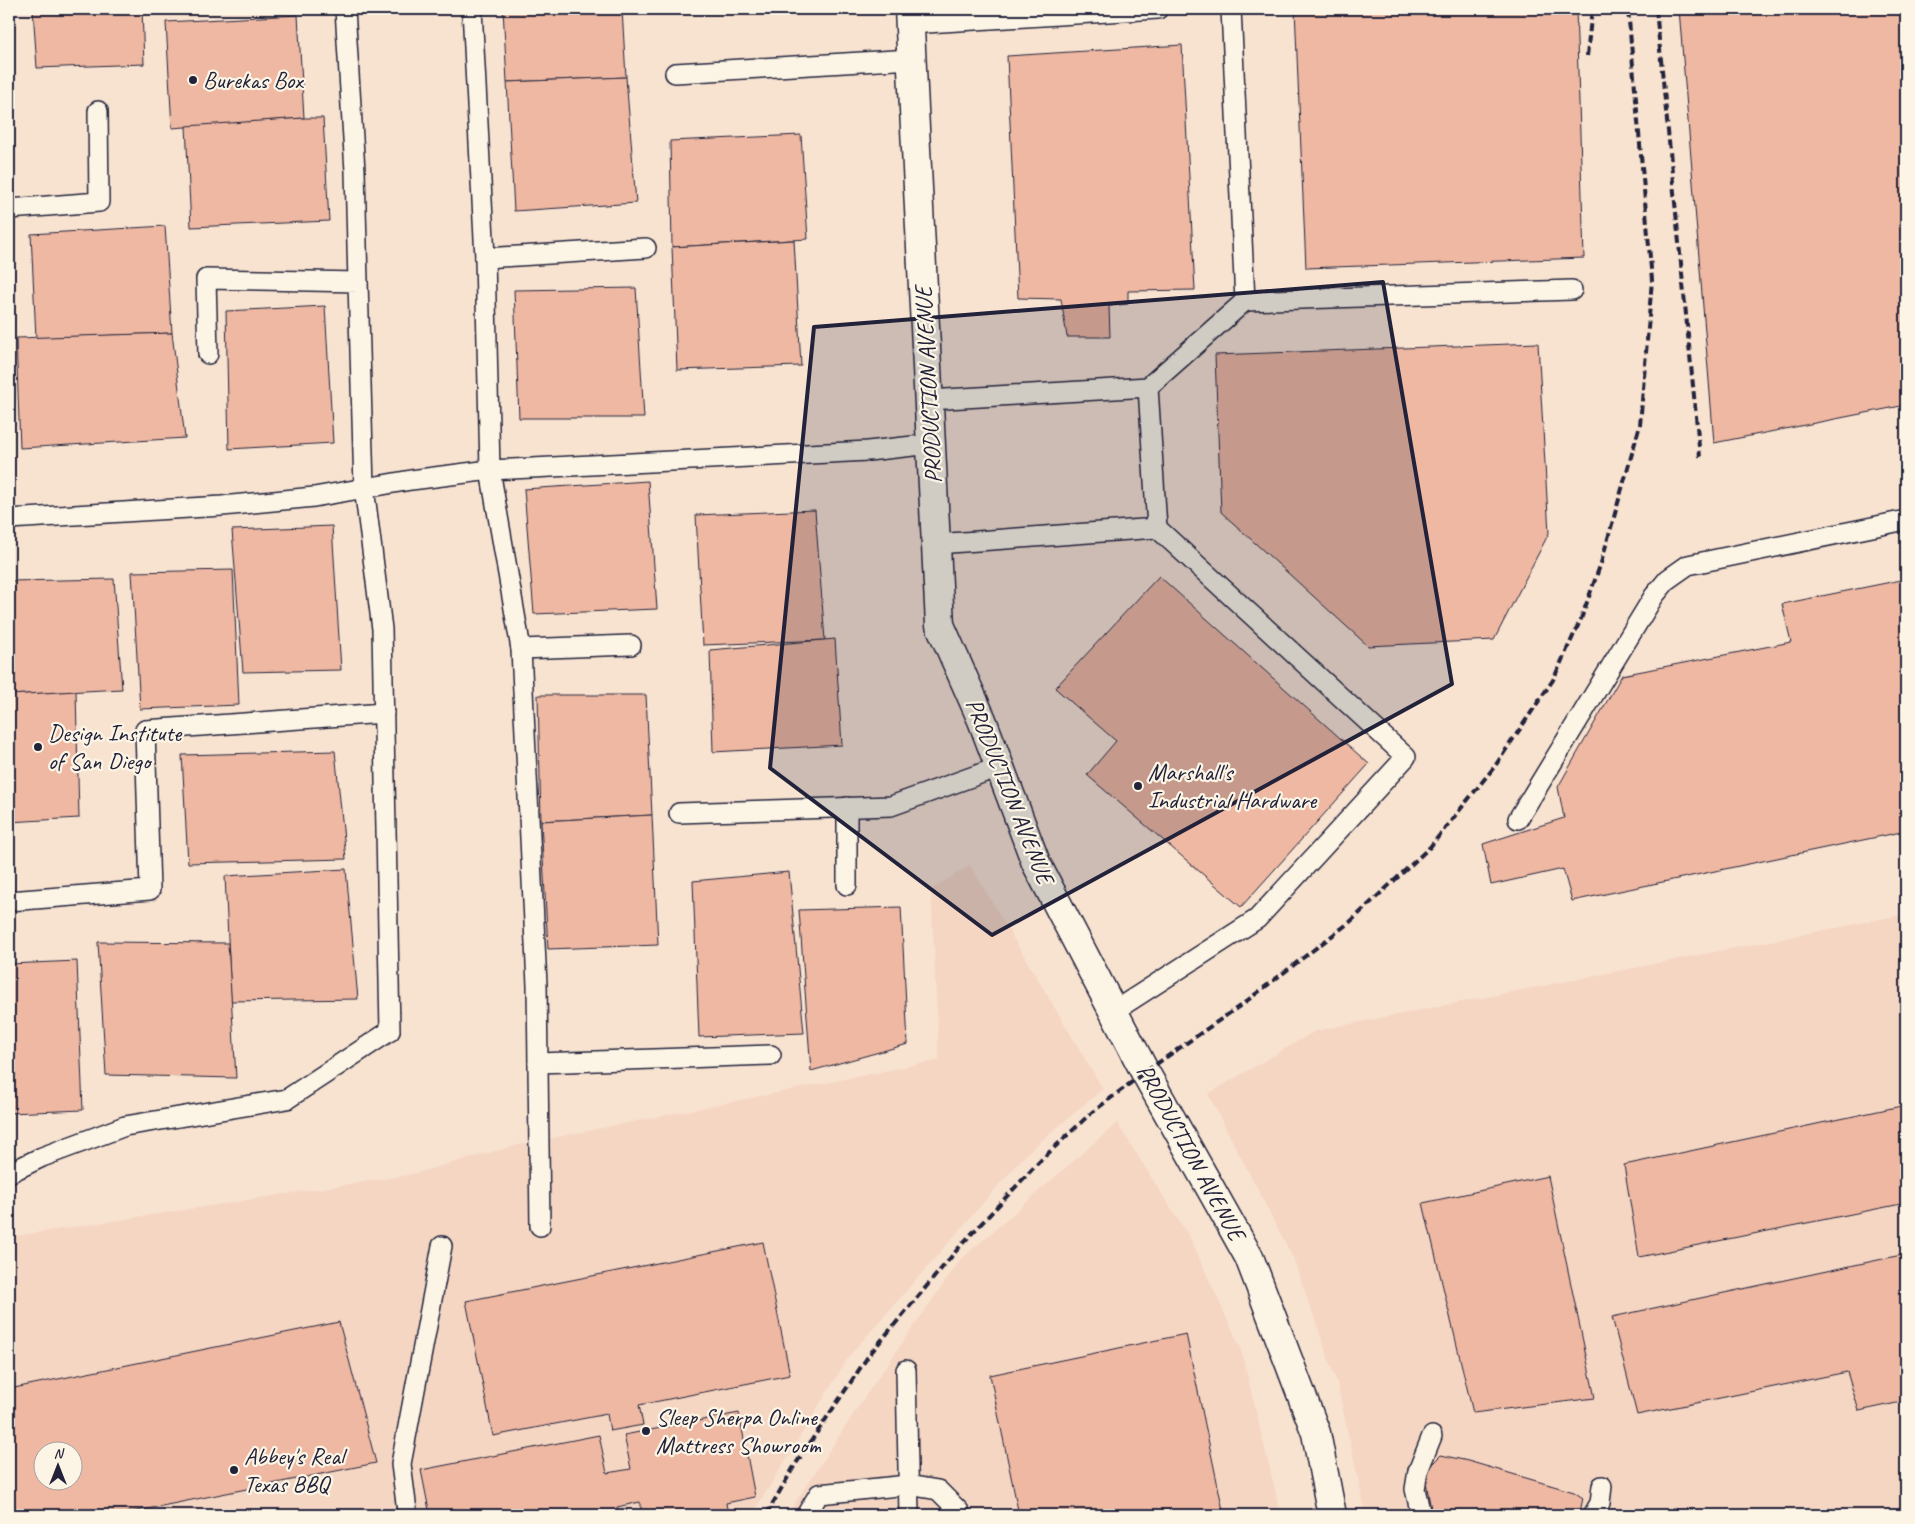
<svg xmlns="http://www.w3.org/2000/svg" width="1915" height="1524" viewBox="0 0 1915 1524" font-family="Caveat,sans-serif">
<rect width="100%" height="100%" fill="#f8e3d1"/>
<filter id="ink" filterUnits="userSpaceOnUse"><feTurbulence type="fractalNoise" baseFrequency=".02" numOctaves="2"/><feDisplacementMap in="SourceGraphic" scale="10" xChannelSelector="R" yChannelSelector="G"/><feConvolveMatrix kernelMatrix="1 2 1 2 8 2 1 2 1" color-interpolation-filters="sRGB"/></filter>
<g filter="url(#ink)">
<g fill="#f5d6c3" fill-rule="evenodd">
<path d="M970 865 1103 1089 1028 1152 850 1355 752 1515H9V1237L408 1175 518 1145 939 1060 931 890ZM42 1452H72V1482H42Z"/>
<path d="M1906 914V1515H1366L1337 1383 1293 1258 1208 1094 1315 1031Z"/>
<path d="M1117 1123 1190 1238 1241 1349 1281 1515H787L868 1392 960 1260Z"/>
</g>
<g fill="#eeb8a2" stroke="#22223b" fill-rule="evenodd">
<path d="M33 9H142L144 64 37 68Z"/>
<path d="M503 9H622L626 77 507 82Z"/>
<path d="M663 9H766L663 12Z"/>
<path d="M1295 9H1576L1584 258 1306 268Z"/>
<path d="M1679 9H1906V405L1714 443Z"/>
<path d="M298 15 304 118 172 128 166 22Z"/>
<path d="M1182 45 1195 290 1128 291V304L1109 306 1110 337H1067L1061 299 1018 298 1007 56Z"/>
<path d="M626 77 636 203 514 211 507 82Z"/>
<path d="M304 118H323L329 221 191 227 186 126Z"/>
<path d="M801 135 808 239 672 247 670 141Z"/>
<path d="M165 226 172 333 36 338 31 234Z"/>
<path d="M794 240 801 366 677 370 672 247Z"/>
<path d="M636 288 644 418H519L514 290Z"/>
<path d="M325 306 333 443 229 449 226 311Z"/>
<path d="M172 333 185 438 20 448 16 338Z"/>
<path d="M1538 343 1549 533 1494 640 1368 646 1221 512 1215 355Z"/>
<path d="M648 481 657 609 534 614 524 489Z"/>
<path d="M815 510 825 640 703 645 696 515Z"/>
<path d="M332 526 341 670 243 672 232 530Z"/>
<path d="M233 570 239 705 140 709 132 572Z"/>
<path d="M1159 576 1369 764 1241 907 1087 775 1116 741 1055 688Z"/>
<path d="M114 579 122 689 9 695V581Z"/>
<path d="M1906 579V831L1572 901 1563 869 1491 885 1483 844 1564 818 1558 787 1622 675 1791 642 1782 604Z"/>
<path d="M835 639 842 745 713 752 710 650Z"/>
<path d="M76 691 79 818 9 822V695Z"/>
<path d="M538 695H646L652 815 541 821Z"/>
<path d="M335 751 346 859 188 863 182 755Z"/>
<path d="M652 815 658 945 548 949 541 821Z"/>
<path d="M346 869 358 999 231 1001 225 876Z"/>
<path d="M789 872 804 1033 699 1037 693 881Z"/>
<path d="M901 907 908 1044 811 1071 799 910Z"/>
<path d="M98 942 228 943 236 1078 106 1075Z"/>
<path d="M77 961 83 1110 9 1113V964Z"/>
<path d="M1906 1105V1203L1639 1257 1624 1165Z"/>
<path d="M1548 1176 1595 1398 1473 1413 1423 1203Z"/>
<path d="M763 1242 790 1375 639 1405 643 1425 610 1431 607 1414 493 1436 466 1301Z"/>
<path d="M1906 1254V1401L1859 1411 1847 1372 1637 1415 1612 1317Z"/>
<path d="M339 1322 376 1463 117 1515H9V1389ZM42 1452H72V1482H42Z"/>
<path d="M1186 1334 1224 1515H1019L990 1375Z"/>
<path d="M739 1413 755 1497 726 1503 728 1515H642L640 1502 617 1507 619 1515H430L421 1470 599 1435 607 1473 631 1469 624 1435Z"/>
<path d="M1441 1455 1468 1461 1574 1492 1583 1498 1580 1512 1577 1515H1432L1426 1482 1428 1468Z"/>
</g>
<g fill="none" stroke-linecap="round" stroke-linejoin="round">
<defs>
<g id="service">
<path d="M345 9 355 171 358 282"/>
<path d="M910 24 1158 9"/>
<path d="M675 73 912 59"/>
<path d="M9 209 99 202 98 111"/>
<path d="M485 258 646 248"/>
<path d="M1245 301 1572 290"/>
<path d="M1148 387 1245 301 1231 9"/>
<path d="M929 400 1148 387 1157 528 936 544"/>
<path d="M9 519 222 506 314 497 411 480 490 470 485 258 472 9"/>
<path d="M521 649 631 645"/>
<path d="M847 807V885"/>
<path d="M679 813 891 806 999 767"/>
<path d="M1518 819 1654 596 1668 579 1688 565 1906 520"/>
<path d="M9 901 150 890 145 730 384 713"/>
<path d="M1114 1011 1257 919 1406 757 1157 528"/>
<path d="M538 1063 771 1055"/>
<path d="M9 1173 42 1157 125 1126 287 1099 390 1031 382 629 364 487 358 282 206 279 208 354"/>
<path d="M540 1226 537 985 521 649 490 470 868 451 931 444"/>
<path d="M906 1370 909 1515"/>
<path d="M407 1511 401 1464 442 1246"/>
<path d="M806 1515 819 1494 908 1485 938 1490 959 1511V1515"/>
<path d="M1421 1515 1415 1489 1418 1471 1432 1436"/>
<path d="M1593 1515 1600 1503 1602 1486"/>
</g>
<path id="tertiary" d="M909 9 940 625 982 720 1036 863 1145 1072 1249 1257 1316 1433 1332 1515"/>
</defs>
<use href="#service" stroke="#22223b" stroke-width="22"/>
<use href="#tertiary" stroke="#22223b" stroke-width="31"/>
<use href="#service" stroke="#fcf5e5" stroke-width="19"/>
<use href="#tertiary" stroke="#fcf5e5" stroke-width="28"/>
<g stroke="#22223b" stroke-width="4" stroke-dasharray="8 4" stroke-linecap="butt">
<path d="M1656 9 1700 457"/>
<path d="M1587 56 1592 9"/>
<path d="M766 1515 795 1465 869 1355 962 1244 1041 1160 1090 1114 1145 1072 1244 1003 1350 922 1430 847 1495 766 1553 680 1581 619 1601 563 1640 425 1652 280 1628 9"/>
</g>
</g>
</g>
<path fill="#22223b" fill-opacity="0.2" stroke="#22223b" stroke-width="4" stroke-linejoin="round" d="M1383 282 1452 684 992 935 770 768 814 327Z"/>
<g fill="#22223b" stroke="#fcf5e5" stroke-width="2">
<circle cx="193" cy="80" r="5"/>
<circle cx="38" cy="747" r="5"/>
<circle cx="1138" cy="786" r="5"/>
<circle cx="646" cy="1431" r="5"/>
<circle cx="234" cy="1470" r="5"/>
</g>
<g text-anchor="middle" stroke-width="4.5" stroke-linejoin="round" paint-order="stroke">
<g font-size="24" fill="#22223b" stroke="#fcf5e5" text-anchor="start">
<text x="203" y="88">Burekas Box</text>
<text x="48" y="741">Design Institute<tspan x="48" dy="28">of San Diego</tspan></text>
<text x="1148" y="780">Marshall's<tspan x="1148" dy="28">Industrial Hardware</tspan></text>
<text x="656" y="1425">Sleep Sherpa Online<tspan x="656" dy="28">Mattress Showroom</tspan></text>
<text x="244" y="1464">Abbey's Real<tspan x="244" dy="28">Texas BBQ</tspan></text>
</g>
<g font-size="24" fill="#22223b" stroke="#fcf5e5">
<text transform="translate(928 385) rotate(-93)" y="8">PRODUCTION AVENUE</text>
<text transform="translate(1010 791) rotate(68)" y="8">PRODUCTION AVENUE</text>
<text transform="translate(1191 1152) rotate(61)" y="8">PRODUCTION AVENUE</text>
</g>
</g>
<rect width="1915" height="1524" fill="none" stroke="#fcf5e5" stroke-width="30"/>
<rect x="15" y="15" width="1885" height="1494" fill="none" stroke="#22223b" stroke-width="2" filter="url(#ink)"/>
<g transform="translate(58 1466)"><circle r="24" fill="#fcf5e5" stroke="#a5a1a1"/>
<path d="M0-4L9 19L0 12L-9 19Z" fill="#22223b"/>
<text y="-8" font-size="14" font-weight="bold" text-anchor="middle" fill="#22223b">N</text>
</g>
</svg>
